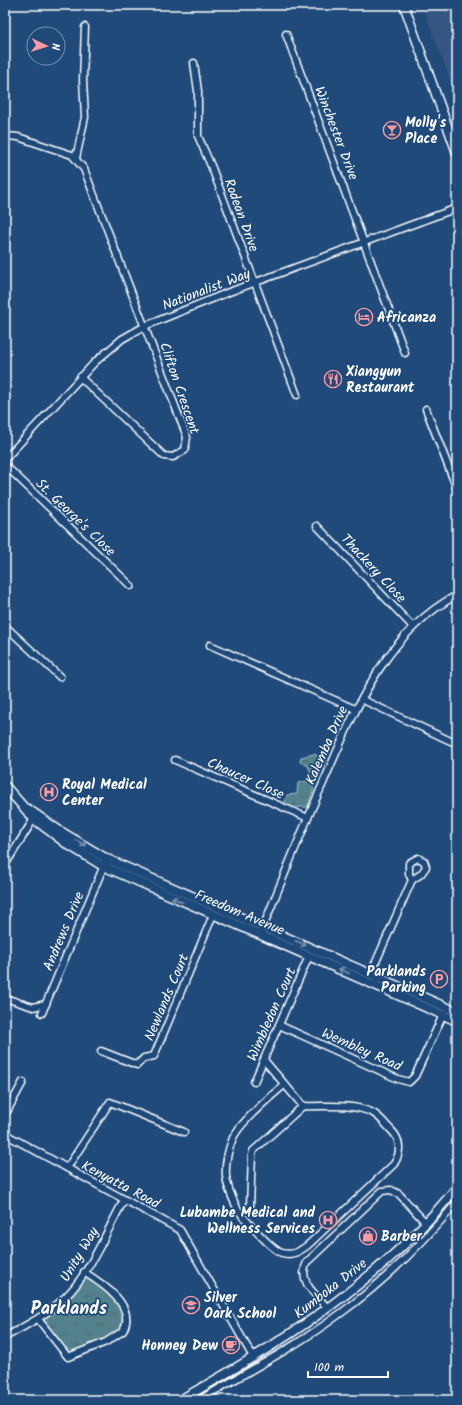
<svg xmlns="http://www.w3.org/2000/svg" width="462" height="1405" viewBox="0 0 462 1405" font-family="Kalam,sans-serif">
<defs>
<pattern id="forest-crowns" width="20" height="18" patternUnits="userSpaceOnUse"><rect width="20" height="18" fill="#53828c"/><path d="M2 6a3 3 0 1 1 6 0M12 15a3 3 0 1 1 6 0" fill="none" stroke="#506a6f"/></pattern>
<pattern id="park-tufts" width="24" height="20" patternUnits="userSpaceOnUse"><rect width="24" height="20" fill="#53828c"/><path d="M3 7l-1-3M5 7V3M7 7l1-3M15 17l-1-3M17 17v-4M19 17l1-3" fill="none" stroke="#506a6f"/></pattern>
</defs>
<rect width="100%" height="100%" fill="#1f4a7a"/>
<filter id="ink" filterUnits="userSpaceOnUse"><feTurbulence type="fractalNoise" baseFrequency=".025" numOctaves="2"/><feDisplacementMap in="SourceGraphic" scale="8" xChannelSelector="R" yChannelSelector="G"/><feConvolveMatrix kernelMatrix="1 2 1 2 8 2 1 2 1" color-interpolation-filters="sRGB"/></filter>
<g filter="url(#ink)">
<path fill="#365683" d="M422 5H457V98Z"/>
<path fill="url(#forest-crowns)" stroke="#a9c0c6" d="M314 754 325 759V763L317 781H314L313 792 307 807H298L297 811 284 805 287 795 297 794 298 783 307 781 310 770 307 765 300 762 301 757Z"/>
<path fill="url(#park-tufts)" stroke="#a9c0c6" d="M85 1277 105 1288 125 1313 121 1331 106 1340 69 1356 42 1319 61 1308Z"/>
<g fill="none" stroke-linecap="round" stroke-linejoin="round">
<defs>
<g id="minor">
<path d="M286 34 405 353"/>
<path d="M194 63 198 91V136L212 168 297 395"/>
<path d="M5 136 18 137 72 155 84 169 187 437 185 450 173 457 164 456 80 377"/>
<path d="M76 158 85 117 83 80 85 27"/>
<path d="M426 409 457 489"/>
<path d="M5 459 95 362 122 339 145 326 229 292 457 208"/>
<path d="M5 465 131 586"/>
<path d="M317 526 413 627"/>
<path d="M5 626 60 677"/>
<path d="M210 645 355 709"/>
<path d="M361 699 457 744"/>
<path d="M175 760 308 818"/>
<path d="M418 858 424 861 426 867 421 874 412 880 409 874V863Z"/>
<path d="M5 865 35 817"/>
<path d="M262 930C282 880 302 830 324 781 355 710 385 633 457 595"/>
<path d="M371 973 412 880"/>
<path d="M5 998 33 1007 46 1004"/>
<path d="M42 1013 105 863"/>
<path d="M279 1025 398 1079 409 1082 415 1076 443 1015"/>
<path d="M101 1051 137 1065 144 1058 154 1056 213 915"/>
<path d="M264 1060 303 1106"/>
<path d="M254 1082 309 956"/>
<path d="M5 1115 23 1082"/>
<path d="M5 1134 180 1230 253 1357"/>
<path d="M67 1168 110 1102 184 1132"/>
<path d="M250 1207 252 1155 253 1151 303 1106C324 1107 351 1103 371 1112 379 1115 385 1124 392 1131 401 1140 401 1153 394 1164L308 1245C300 1251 293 1256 282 1253 272 1250 243 1218 237 1208 232 1198 227 1187 226 1176 225 1163 228 1150 233 1138 240 1122 271 1096 284 1085"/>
<path d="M328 1308C315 1294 297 1281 307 1262L382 1191 391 1190 399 1194 425 1222"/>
<path d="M38 1319 68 1357 106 1342 123 1331C137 1306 103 1284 84 1272"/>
<path d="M5 1337C29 1324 54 1311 72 1290 93 1265 108 1229 124 1200"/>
<path d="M199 1400C247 1372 297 1346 341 1313 384 1282 423 1243 457 1202"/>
</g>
<g id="major">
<path d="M404 5 457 153"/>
<path d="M5 786 34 819 67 844 103 866 457 1021"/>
<path d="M28 809 60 831 107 859 457 1012"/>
<path d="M180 1400C282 1343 384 1279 457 1187"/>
</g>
</defs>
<use href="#minor" stroke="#fff" stroke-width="9"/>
<use href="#major" stroke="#fff" stroke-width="11"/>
<use href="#minor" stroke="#1f4a7a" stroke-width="6"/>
<use href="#major" stroke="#1f4a7a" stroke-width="8"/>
</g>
<defs><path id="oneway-shaft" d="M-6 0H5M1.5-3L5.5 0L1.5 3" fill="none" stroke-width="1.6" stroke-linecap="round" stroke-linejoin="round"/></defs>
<g stroke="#7992af">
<use href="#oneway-shaft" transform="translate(81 843) rotate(30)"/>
<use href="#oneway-shaft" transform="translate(177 900) rotate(-157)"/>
<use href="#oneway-shaft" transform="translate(301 943) rotate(23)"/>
<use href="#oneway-shaft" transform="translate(344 971) rotate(-156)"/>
</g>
</g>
<defs>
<symbol id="bar-ring" viewBox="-11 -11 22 22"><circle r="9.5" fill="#1f4a7a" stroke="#ff9aa2" stroke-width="1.5"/><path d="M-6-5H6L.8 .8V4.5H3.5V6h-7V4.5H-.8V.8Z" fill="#ff9aa2"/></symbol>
<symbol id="hotel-ring" viewBox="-11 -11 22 22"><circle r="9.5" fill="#1f4a7a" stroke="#ff9aa2" stroke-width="1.5"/><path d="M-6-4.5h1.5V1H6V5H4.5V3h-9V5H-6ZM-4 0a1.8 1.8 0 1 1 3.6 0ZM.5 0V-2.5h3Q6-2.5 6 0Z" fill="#ff9aa2"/></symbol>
<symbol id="restaurant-ring" viewBox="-11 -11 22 22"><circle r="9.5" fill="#1f4a7a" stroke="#ff9aa2" stroke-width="1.5"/><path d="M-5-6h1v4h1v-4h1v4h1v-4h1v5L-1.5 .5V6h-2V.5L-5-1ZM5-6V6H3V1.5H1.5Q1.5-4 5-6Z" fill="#ff9aa2"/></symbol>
<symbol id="hospital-ring" viewBox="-11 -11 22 22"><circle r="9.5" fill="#1f4a7a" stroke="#ff9aa2" stroke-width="1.5"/><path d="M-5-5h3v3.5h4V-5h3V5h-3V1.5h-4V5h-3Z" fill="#ff9aa2"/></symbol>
<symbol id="parking-ring" viewBox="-11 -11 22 22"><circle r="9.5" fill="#1f4a7a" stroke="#ff9aa2" stroke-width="1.5"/><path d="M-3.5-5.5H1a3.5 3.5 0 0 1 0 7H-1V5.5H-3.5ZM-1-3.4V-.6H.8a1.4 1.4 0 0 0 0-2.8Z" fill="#ff9aa2"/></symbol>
<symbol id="shop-ring" viewBox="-11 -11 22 22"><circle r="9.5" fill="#1f4a7a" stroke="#ff9aa2" stroke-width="1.5"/><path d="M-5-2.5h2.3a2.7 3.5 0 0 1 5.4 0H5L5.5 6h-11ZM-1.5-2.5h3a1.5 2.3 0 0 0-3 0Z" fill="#ff9aa2"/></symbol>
<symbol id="school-ring" viewBox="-11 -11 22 22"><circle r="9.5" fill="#1f4a7a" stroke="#ff9aa2" stroke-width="1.5"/><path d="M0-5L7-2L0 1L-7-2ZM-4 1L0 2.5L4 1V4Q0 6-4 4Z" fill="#ff9aa2"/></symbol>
<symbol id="cafe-ring" viewBox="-11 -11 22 22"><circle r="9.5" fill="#1f4a7a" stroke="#ff9aa2" stroke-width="1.5"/><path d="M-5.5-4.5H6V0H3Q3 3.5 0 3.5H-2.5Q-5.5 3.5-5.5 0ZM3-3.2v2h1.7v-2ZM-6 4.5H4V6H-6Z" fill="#ff9aa2"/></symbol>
</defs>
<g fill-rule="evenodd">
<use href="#bar-ring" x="382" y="120" width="20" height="20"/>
<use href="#hotel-ring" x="354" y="307" width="20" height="20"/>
<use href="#restaurant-ring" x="323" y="369" width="20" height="20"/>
<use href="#hospital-ring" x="39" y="782" width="20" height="20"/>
<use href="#parking-ring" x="429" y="969" width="20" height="20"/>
<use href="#hospital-ring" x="318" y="1210" width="20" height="20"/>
<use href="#shop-ring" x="358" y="1226" width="20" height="20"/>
<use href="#school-ring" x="181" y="1295" width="20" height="20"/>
<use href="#cafe-ring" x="221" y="1335" width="20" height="20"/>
</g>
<g text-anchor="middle" stroke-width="3.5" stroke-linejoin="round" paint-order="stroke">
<g font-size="14" font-weight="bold" fill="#fff" stroke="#1f4a7a" text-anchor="start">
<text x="405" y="127">Molly's<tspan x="405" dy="16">Place</tspan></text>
<text x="377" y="322">Africanza</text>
<text x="346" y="376">Xiangyun<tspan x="346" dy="16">Restaurant</tspan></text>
<text x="62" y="789">Royal Medical<tspan x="62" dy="16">Center</tspan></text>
<text x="426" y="976" text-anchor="end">Parklands<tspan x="426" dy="16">Parking</tspan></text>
<text x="315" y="1217" text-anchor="end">Lubambe Medical and<tspan x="315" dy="16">Wellness Services</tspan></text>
<text x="381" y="1241">Barber</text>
<text x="204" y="1302">Silver<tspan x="204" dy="16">Oark School</tspan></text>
<text x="218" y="1350" text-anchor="end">Honney Dew</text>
</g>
<g font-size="14" fill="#fff" stroke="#1f4a7a">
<text transform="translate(337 133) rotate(69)" y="5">Winchester Drive</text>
<text transform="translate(242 215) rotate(70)" y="5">Rodean Drive</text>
<text transform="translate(206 289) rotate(-21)" y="5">Nationalist Way</text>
<text transform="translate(180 388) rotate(71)" y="5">Clifton Crescent</text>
<text transform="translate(76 517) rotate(44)" y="5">St. George's Close</text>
<text transform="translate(374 568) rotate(47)" y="5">Thackery Close</text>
<text transform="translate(326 745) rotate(-66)" y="5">Kalemba Drive</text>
<text transform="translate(246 778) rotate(24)" y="5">Chaucer Close</text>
<text transform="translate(240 912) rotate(23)" y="5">Freedom Avenue</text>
<text transform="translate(63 931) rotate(-67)" y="5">Andrews Drive</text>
<text transform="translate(166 997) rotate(-67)" y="5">Newlands Court</text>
<text transform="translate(271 1014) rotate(-66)" y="5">Wimbledon Court</text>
<text transform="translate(362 1049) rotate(24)" y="5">Wembley Road</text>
<text transform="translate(121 1184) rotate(28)" y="5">Kenyatta Road</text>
<text transform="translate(79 1254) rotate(-59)" y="5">Unity Way</text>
<text transform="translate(330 1288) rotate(-38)" y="5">Kumboka Drive</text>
</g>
<g font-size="18" font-weight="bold" fill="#fff" stroke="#1f4a7a">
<text x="69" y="1314">Parklands</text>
</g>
</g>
<rect width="462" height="1405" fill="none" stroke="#1f4a7a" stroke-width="20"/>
<rect x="10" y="10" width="442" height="1385" fill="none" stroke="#fff" stroke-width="1.5" filter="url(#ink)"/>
<g transform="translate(46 46) rotate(94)"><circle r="19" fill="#1f4a7a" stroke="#7992af"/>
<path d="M0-3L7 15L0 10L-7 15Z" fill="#ff9aa2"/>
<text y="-6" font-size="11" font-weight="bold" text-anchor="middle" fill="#ffffff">N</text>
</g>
<path d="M308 1371v6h80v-6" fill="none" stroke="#ffffff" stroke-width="2"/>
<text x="314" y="1371" font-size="12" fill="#ffffff" stroke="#1f4a7a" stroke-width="3" paint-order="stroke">100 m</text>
</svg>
